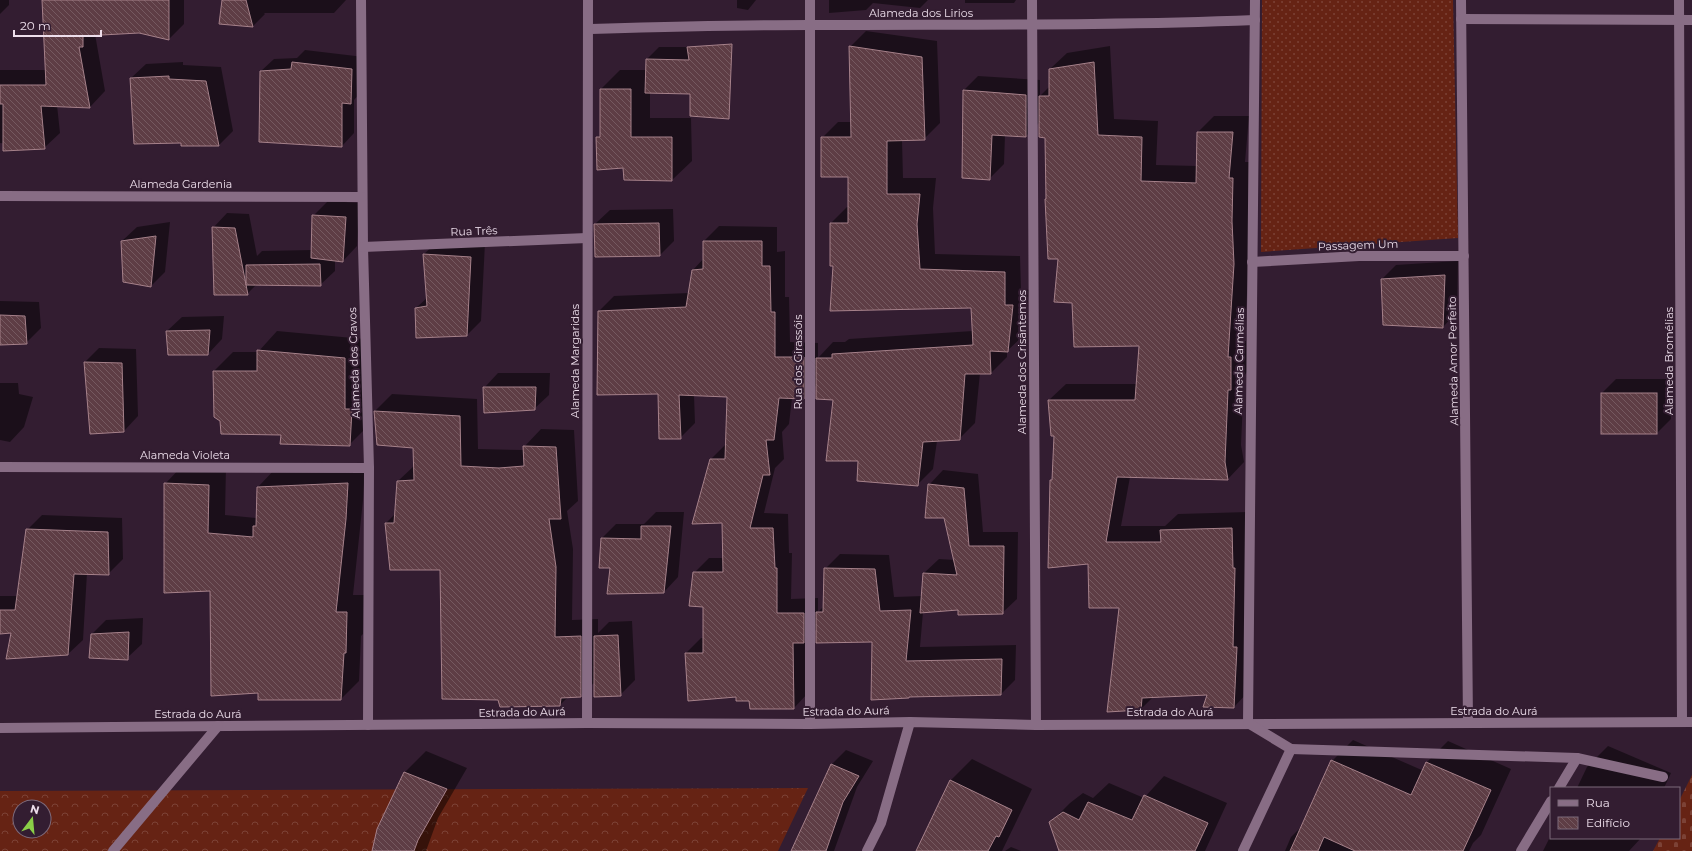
<svg xmlns="http://www.w3.org/2000/svg" width="1692" height="851" viewBox="0 0 1692 851" font-family="Montserrat,sans-serif">
<defs>
<pattern id="grass-dots" width="8" height="8" patternUnits="userSpaceOnUse"><rect width="8" height="8" fill="#662314"/><path d="M2 2h.1M6 6h.1" fill="none" stroke="#7c4236" stroke-width="1.8" stroke-linecap="round"/></pattern>
<pattern id="forest-crowns" width="20" height="18" patternUnits="userSpaceOnUse"><rect width="20" height="18" fill="#662314"/><path d="M2 6a3 3 0 1 1 6 0M12 15a3 3 0 1 1 6 0" fill="none" stroke="#7c4236"/></pattern>
<pattern id="cemetery-stones" width="16" height="16" patternUnits="userSpaceOnUse"><rect width="16" height="16" fill="#662314"/><path d="M2 7V4a2 2 0 0 1 4 0v3zM10 15v-3a2 2 0 0 1 4 0v3z" fill="#7c4236"/></pattern>
<pattern id="building-back-hatch" width="6" height="6" patternUnits="userSpaceOnUse"><rect width="6" height="6" fill="#5e3d45"/><path d="M-1 5l2 2M0 0l6 6M5-1l2 2" fill="none" stroke="#755960"/></pattern>
</defs>
<rect width="100%" height="100%" fill="#331d31"/>
<path fill="url(#grass-dots)" d="M1262 0H1453L1458 238 1261 252Z"/>
<path fill="url(#forest-crowns)" fill-rule="evenodd" d="M808 788 778 851H0V791ZM20 807H44V831H20Z"/>
<path fill="url(#cemetery-stones)" d="M1692 775V851H1653L1660 838H1679V801Z"/>
<g fill="#0007">
<path d="M0 0H9V5L0 14Z"/>
<path d="M43 0H184V24L169 39 139 32 95 34 105 91 90 107 57 105 60 133 44 148 0 143V70H46Z"/>
<path d="M223 0H346L334 13H264L265 14 253 26 221 23Z"/>
<path d="M737 0H756L748 10 737 8Z"/>
<path d="M829 0H928L920 8 873 3 866 10 829 13Z"/>
<path d="M965 0H1016L1014 3H965Z"/>
<path d="M866 31 937 41 940 123 924 139 902 140 903 178H936L933 208 935 254 1020 256 1021 289 1029 290 1024 335 1007 351V357L991 373H980L975 423 959 439 937 441 933 469 917 485 859 460 834 399 818 384 803 398H792L789 424 782 432 784 459 775 468 764 513 788 514 789 553H792L791 599 818 598V612L824 606 825 569 840 554 889 555 894 597 923 596 924 573 939 559 955 560 944 517 929 485 943 470 978 474 983 532H1018L1017 599 1002 613 959 609 923 612 920 647 1016 645 1015 680 1001 694 910 696 873 641 818 628 808 638V693L794 708 750 700 737 696 686 653 701 638H704V606L694 573 709 558H723V522L711 459 726 444 728 396 694 395 695 423 680 438 659 393 599 311 614 296 689 293 693 270 704 258V241L719 226 777 227V252L785 251V297H789L790 342 818 343V358L833 342H845L849 339 973 331 972 307 834 265 831 223 847 207H849V176L822 138 838 122H851L850 47Z"/>
<path d="M1110 46 1114 119 1158 121 1156 165 1198 166V132L1214 116H1249L1245 162H1249L1250 247 1244 341H1246L1247 372 1244 376 1241 445 1244 462 1228 479 1130 477 1121 526H1165L1178 514 1248 512 1250 690 1234 707 1208 694 1153 697 1141 709 1120 607 1089 563 1051 481 1053 479 1055 435 1049 400 1066 384H1137L1140 345 1073 303 1059 258H1049L1046 199 1047 197 1046 137 1040 122 1026 136 1005 135 1004 164 989 179 963 177 964 90 978 76 1040 80V96L1050 86V69L1067 53Z"/>
<path d="M659 47H711L650 92V118H691L692 161 672 180 625 179 624 167 597 138 601 134V89L620 70H646L647 59Z"/>
<path d="M305 50 364 57 363 90 354 100V133L342 146 261 71 274 59 297 58Z"/>
<path d="M183 62V65L221 67 233 131 219 145 131 78 146 64Z"/>
<path d="M328 201 360 203 357 246 343 261 335 260V271L320 285 257 284 247 294 213 228 227 213 249 214 257 256 262 251 312 250 313 216Z"/>
<path d="M673 209 674 241 660 255 595 224 610 210Z"/>
<path d="M170 222 165 272 151 286 122 241 137 227Z"/>
<path d="M439 240 485 243 481 321 467 335 416 308 428 297 424 254Z"/>
<path d="M1458 261 1457 312 1443 327 1382 279 1396 265Z"/>
<path d="M0 301 39 302 41 328 26 343 0 344Z"/>
<path d="M224 316 222 339 208 354H169L167 331 182 317Z"/>
<path d="M277 331 364 339 369 425 349 445 282 434 214 371 233 352H258Z"/>
<path d="M99 348 136 349 138 416 124 431 85 362Z"/>
<path d="M498 373H550L549 395 534 409 484 388Z"/>
<path d="M1616 379H1671V419L1657 433 1602 393Z"/>
<path d="M0 383H18L19 394 33 397 24 427 10 442 0 440Z"/>
<path d="M392 394 477 399 478 449 524 450V447L541 429 574 430 578 501 567 511 573 549 572 620 598 619V633L609 622 632 621 635 680 620 695 595 682 580 696 568 697 560 705 441 569 386 523 396 513 398 481 415 465 414 447 375 411Z"/>
<path d="M182 466 226 467 225 515 257 518 258 487 275 469 365 466 363 500 353 595H364L363 634 361 636 359 681 341 699 259 691 211 590 165 484Z"/>
<path d="M656 512H684L678 577 664 592 612 567 602 538 616 524H644Z"/>
<path d="M42 515 122 518 123 559 108 574 87 573 83 640 68 654 8 658 12 632H0V596H18L27 530Z"/>
<path d="M143 618 142 644 127 658 92 634 106 620Z"/>
<path d="M1353 740 1424 771 1427 762 1448 741 1511 769 1481 835 1473 843 1469 851H1285L1291 837 1302 826 1332 761Z"/>
<path d="M1608 746 1671 773 1664 788H1577L1587 767Z"/>
<path d="M846 750 873 761 857 787 834 851H791L832 764Z"/>
<path d="M426 751 467 768 438 818 426 851H373L378 829 405 772Z"/>
<path d="M972 759 1032 789 1002 851H916L951 780Z"/>
<path d="M1164 776 1227 803 1205 851H1060L1051 822 1070 803 1083 793 1093 798 1109 783 1144 798Z"/>
<path d="M1551 835V838H1641L1629 851H1543Z"/>
<path d="M1011 847 1021 851H1005Z"/>
</g>
<g fill="url(#building-back-hatch)" stroke="#a6818a">
<path d="M42 0H169V40L139 33 83 36V47H79L90 108 41 106 45 149 3 151V104H0V85H46Z"/>
<path d="M222 0H246L253 27 219 24Z"/>
<path d="M732 44 729 119 690 116V94L645 93 646 59 689 60 687 47Z"/>
<path d="M849 46 922 57 925 140 887 141V194H920L917 224 920 269 1005 272V305H1013L1008 352 990 351 991 374H965L960 440 923 442 918 486 857 481 858 461H826L833 400 816 399V358H832V354L973 345 971 308 830 311 833 266H830V223H848V177H821V137H851Z"/>
<path d="M292 62 352 69 351 104 342 103V147L259 142 260 71 291 69Z"/>
<path d="M1094 62 1098 135 1142 137 1141 181 1196 183 1197 132H1233L1229 178H1233L1232 221 1234 264 1228 357H1231V390H1228L1225 462 1228 480 1117 477 1106 542H1161L1160 530 1232 528 1233 568H1235L1233 647H1237L1234 708 1203 707 1207 695 1142 698 1141 710 1107 712 1119 608H1089L1088 564 1048 568 1050 480H1052L1054 436H1051L1048 400H1135L1139 346 1074 347 1072 303 1054 302 1058 259H1048L1045 199H1046L1045 138 1039 137V96H1049V69Z"/>
<path d="M169 76V79L206 81 219 146H181V143L134 144 130 78Z"/>
<path d="M600 89H631V137H672V181L624 180 623 168 597 170 596 137H600Z"/>
<path d="M963 90 1026 95V137L992 135 990 180 962 178Z"/>
<path d="M312 215 346 217 343 262 311 258Z"/>
<path d="M659 223 660 256 595 257 594 224Z"/>
<path d="M212 227 235 228 248 295H214Z"/>
<path d="M156 236 151 287 123 282 121 241Z"/>
<path d="M703 241H762V266H770L771 312H775V357H804V399L779 398 774 440H766L770 475H763L750 528H773L775 568H777V613H804V643H793L794 709H750L749 701H736V697L688 701 685 653H703V607L689 606 693 572H723L722 523 692 524 710 459H725L727 397 679 395 681 439H659L658 394 597 395 598 311 686 307 692 270 703 269Z"/>
<path d="M423 254 471 257 467 336 416 338 415 308 427 306Z"/>
<path d="M320 264 321 286 246 285V265Z"/>
<path d="M1445 275 1443 328 1383 325 1381 279Z"/>
<path d="M0 315 25 316 27 344 0 345Z"/>
<path d="M210 330 208 355H168L166 331Z"/>
<path d="M257 350 345 358V409H352L350 446 280 444 281 435 221 434 220 421 214 417 213 371H257Z"/>
<path d="M84 362 122 363 124 432 90 434Z"/>
<path d="M483 387H536L535 410 484 413Z"/>
<rect x="1601" y="393" width="56" height="41"/>
<path d="M374 411 460 416 461 466 499 468 524 466 523 446 556 447 561 519H549L556 567 555 637 581 636V697L561 698 560 706 500 707 498 700 442 699 440 570H390L385 523H394L397 481 414 480 413 448 377 445Z"/>
<path d="M164 483 209 485 208 533 253 537V526H256L257 487 348 483 346 519 336 612H347L346 653H344L341 700H258V693L211 696 210 591 164 593Z"/>
<path d="M928 484 964 488 969 546H1004L1003 614 958 615V610L920 613 923 573 957 575 944 518H925Z"/>
<path d="M641 526H671L664 593 607 594 610 568H599L601 538 641 539Z"/>
<path d="M26 529 108 532 109 575 74 574 68 655 6 659 11 633 0 634V610H15Z"/>
<path d="M824 568 875 569 880 611 911 610 906 661 1002 659 1001 695 909 697V698L871 700 872 642 816 643V612H823Z"/>
<path d="M129 632 128 660 89 658 91 634Z"/>
<path d="M618 635 621 696 594 697V636Z"/>
<path d="M1331 760 1411 795 1426 762 1491 790 1463 851H1355L1324 837 1318 851H1290Z"/>
<path d="M831 764 859 776 843 802 826 851H791Z"/>
<path d="M404 772 447 789 418 840 414 851H372L377 829Z"/>
<path d="M950 780 1012 810 999 837 996 836 988 851H916Z"/>
<path d="M1144 795 1208 823 1195 851H1059L1049 822 1063 812 1079 820 1088 802 1132 820Z"/>
</g>
<g fill="none" stroke-linecap="round" stroke-linejoin="round">
<g stroke="#886d85" stroke-width="10">
<path d="M361 0 363 247 369 468 368 725"/>
<path d="M810 0V724"/>
<path d="M1032 0 1036 725"/>
<path d="M1461 0 1468 723"/>
<path d="M1679 0 1682 722"/>
<path d="M1461 19 1692 20"/>
<path d="M588 29C662 27 735 25 809 25 958 24 1106 26 1255 20"/>
<path d="M0 196 362 197"/>
<path d="M363 247 587 238"/>
<path d="M1252 262 1359 256H1464"/>
<path d="M0 467 369 468"/>
<path d="M587 723 588 0"/>
<path d="M0 728 587 723 810 724 910 722 1036 725 1692 722"/>
<path d="M1291 749 1577 758 1663 777"/>
<path d="M1559 788 1577 758"/>
<path d="M113 851 218 726"/>
<path d="M867 851 881 823 910 722"/>
<path d="M1243 851 1291 749 1248 723 1255 0"/>
<path d="M1521 851 1551 801"/>
</g>
</g>
<g text-anchor="middle" stroke-width="4" stroke-linejoin="round" paint-order="stroke">
<g font-size="11" fill="#eddeeb" stroke="#331d31">
<text x="921" y="17">Alameda dos Lirios</text>
<text x="181" y="188">Alameda Gardenia</text>
<text transform="translate(474 231) rotate(-2)" y="4">Rua Três</text>
<text transform="translate(1358 245) rotate(-2)" y="4">Passagem Um</text>
<text transform="translate(575 361) rotate(-90)" y="4">Alameda Margaridas</text>
<text transform="translate(1239 361) rotate(-89)" y="4">Alameda Carmélias</text>
<text transform="translate(1453 361) rotate(-91)" y="4">Alameda Amor Perfeito</text>
<text transform="translate(1669 361) rotate(-90)" y="4">Alameda Bromélias</text>
<text transform="translate(798 362) rotate(-90)" y="4">Rua dos Girassóis</text>
<text transform="translate(1022 362) rotate(-90)" y="4">Alameda dos Crisântemos</text>
<text transform="translate(354 363) rotate(-92)" y="4">Alameda dos Cravos</text>
<text x="185" y="459">Alameda Violeta</text>
<text transform="translate(846 711) rotate(-1)" y="4">Estrada do Aurá</text>
<text x="1494" y="715">Estrada do Aurá</text>
<text transform="translate(522 712) rotate(-1)" y="4">Estrada do Aurá</text>
<text x="1170" y="716">Estrada do Aurá</text>
<text x="198" y="718">Estrada do Aurá</text>
</g>
</g>
<rect x="1550" y="787" width="130" height="52" fill="#331d31" stroke="#7d6a7b"/>
<rect x="1558" y="800" width="20" height="6" fill="#886d85" stroke="#7d6a7b"/>
<text x="1586" y="807" font-size="12" fill="#eddeeb">Rua</text>
<rect x="1558" y="817" width="20" height="12" fill="url(#building-back-hatch)" stroke="#7d6a7b"/>
<text x="1586" y="827" font-size="12" fill="#eddeeb">Edifício</text>
<g transform="translate(32 819) rotate(16)"><circle r="19" fill="#331d31" stroke="#7d6a7b"/>
<path d="M0-3L7 15L0 10L-7 15Z" fill="#8ace47"/>
<text y="-6" font-size="11" font-weight="bold" text-anchor="middle" fill="#eddeeb">N</text>
</g>
<path d="M14 30v6h87v-6" fill="none" stroke="#eddeeb" stroke-width="2"/>
<text x="20" y="30" font-size="12" fill="#eddeeb" stroke="#331d31" stroke-width="3" paint-order="stroke">20 m</text>
</svg>
